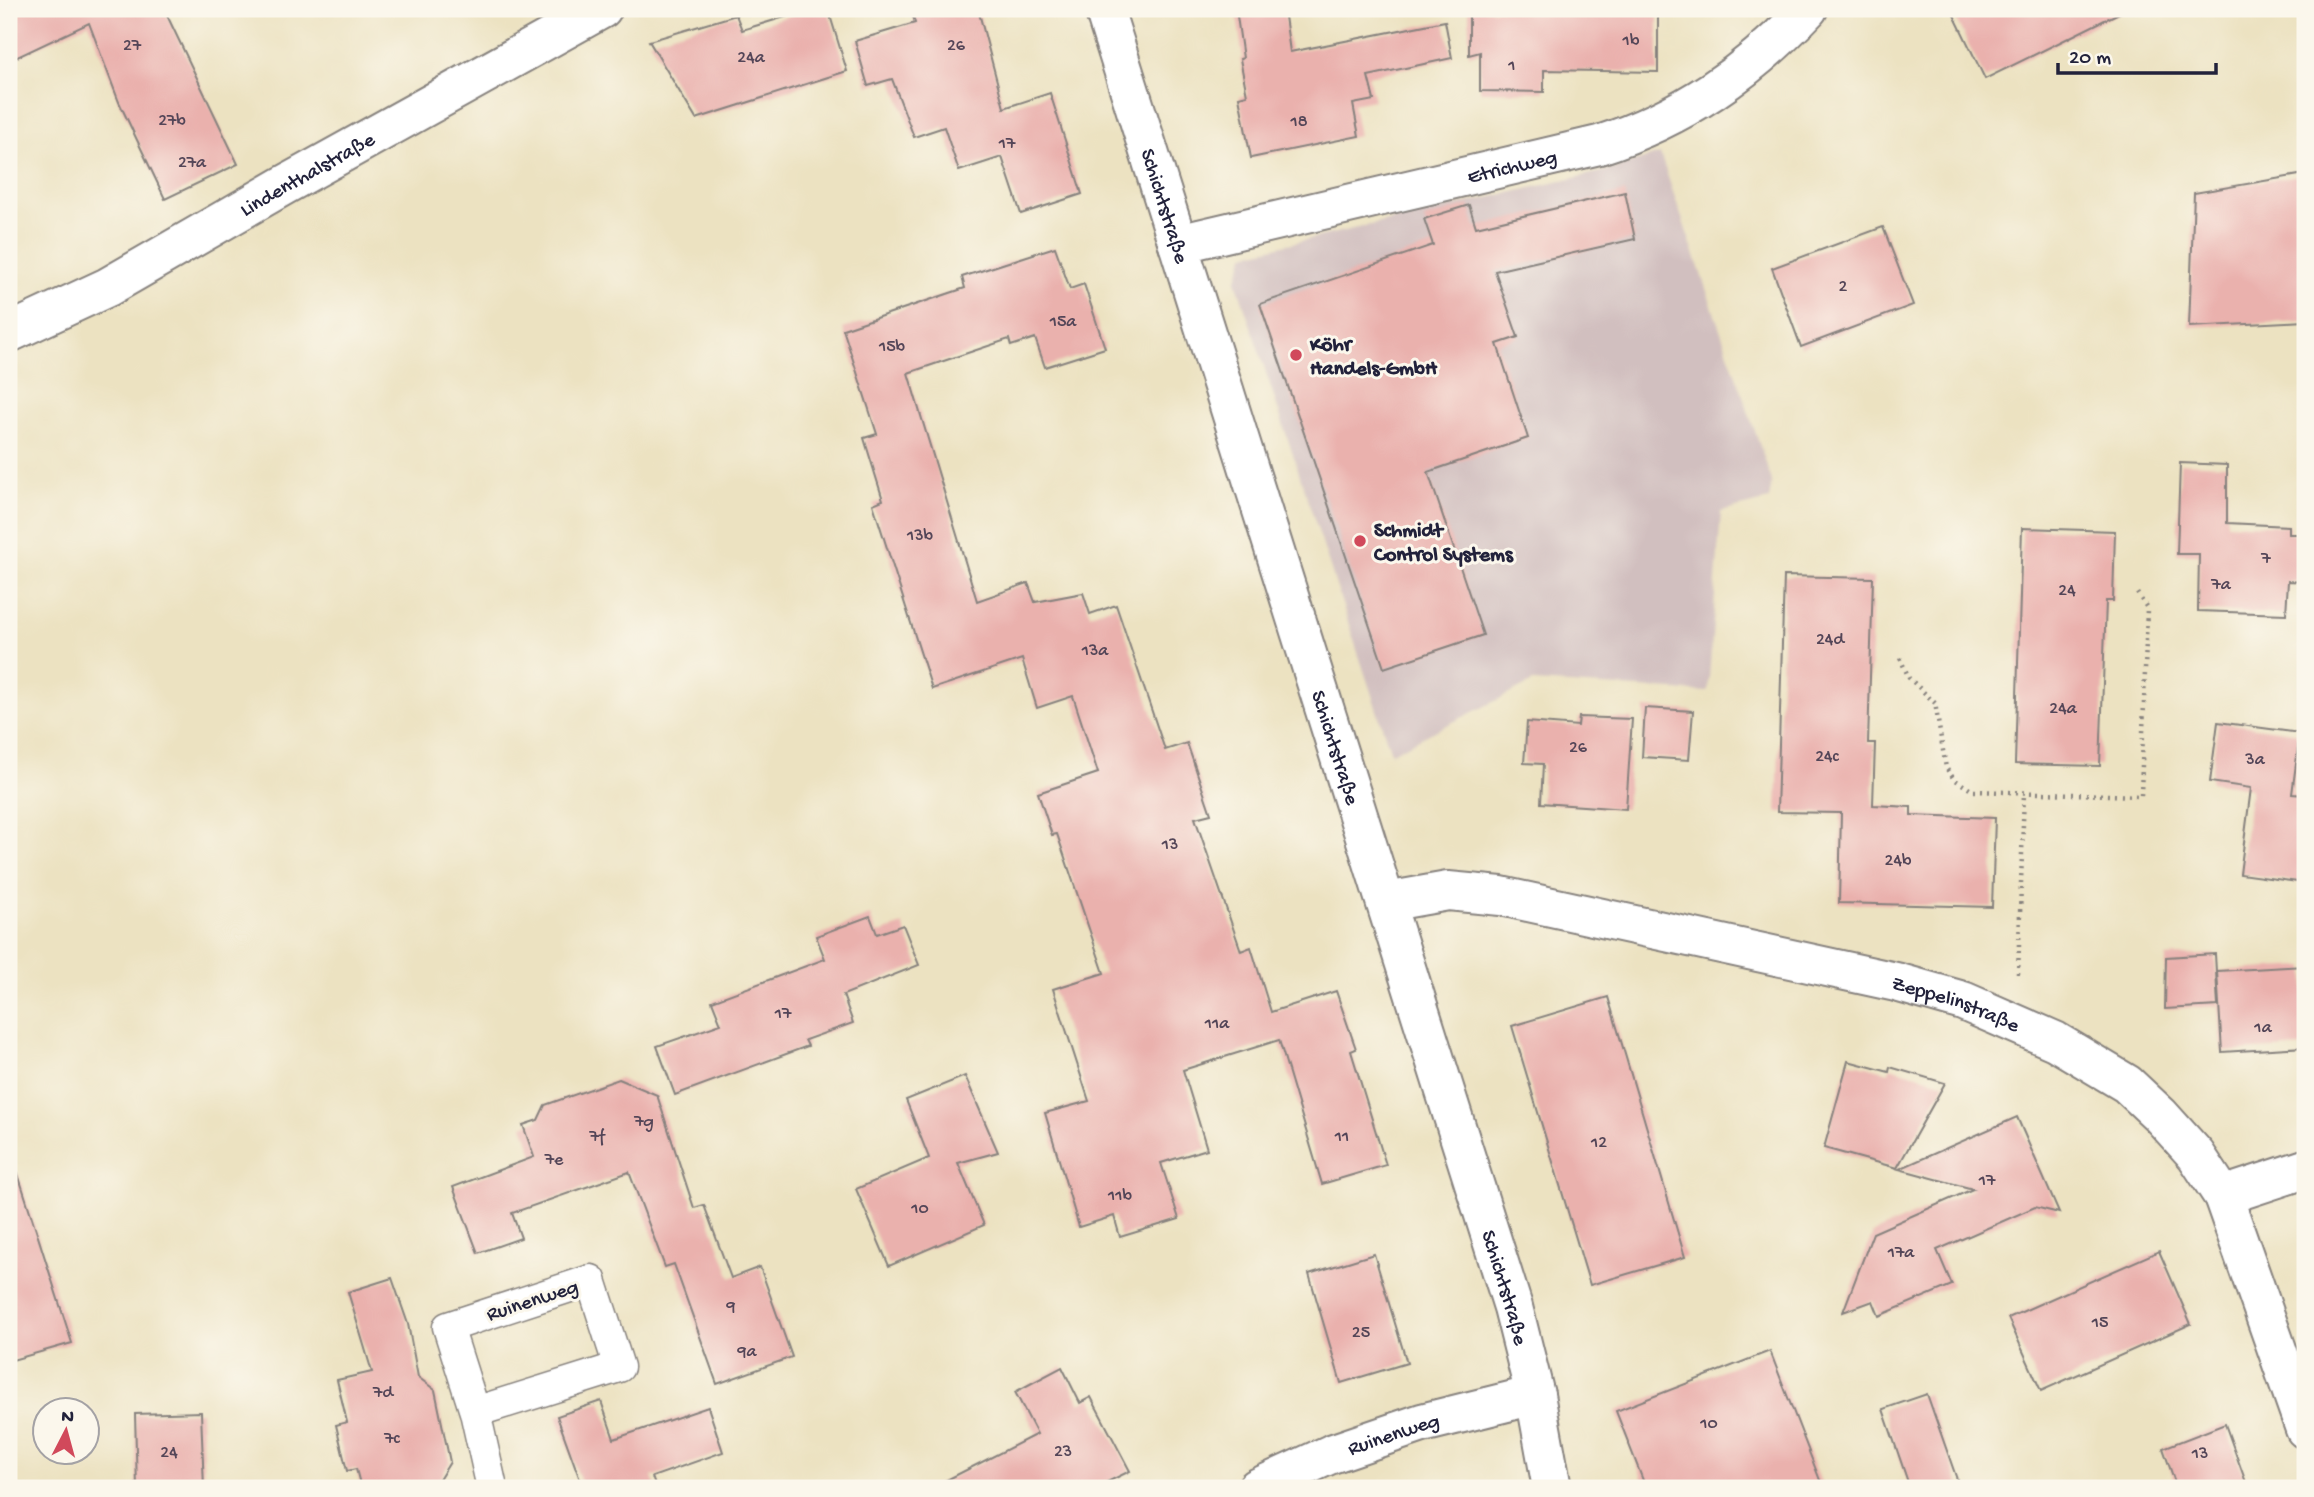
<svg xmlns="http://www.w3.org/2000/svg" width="2314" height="1497" viewBox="0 0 2314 1497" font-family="'Gochi Hand',sans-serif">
<rect width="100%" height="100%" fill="#fbf7ec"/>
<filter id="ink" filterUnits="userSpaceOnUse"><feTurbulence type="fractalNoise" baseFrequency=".0143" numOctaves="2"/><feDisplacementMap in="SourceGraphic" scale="14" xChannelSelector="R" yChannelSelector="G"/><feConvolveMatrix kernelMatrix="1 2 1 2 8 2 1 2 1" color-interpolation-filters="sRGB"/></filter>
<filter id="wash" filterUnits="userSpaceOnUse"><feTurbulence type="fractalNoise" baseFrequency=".00686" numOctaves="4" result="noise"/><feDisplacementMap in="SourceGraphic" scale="28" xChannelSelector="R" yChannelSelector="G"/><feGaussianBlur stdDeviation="1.57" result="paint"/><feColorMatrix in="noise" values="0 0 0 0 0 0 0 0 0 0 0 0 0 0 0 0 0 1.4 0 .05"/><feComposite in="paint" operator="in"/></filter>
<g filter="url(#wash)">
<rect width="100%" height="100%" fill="#ece2c1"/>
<path fill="#d1bfbf" d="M1660 154 1772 481 1769 500 1721 512 1708 692 1533 682 1391 753 1236 281 1245 254 1605 171Z"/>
<g id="blocks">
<g fill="#eab1ad">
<path d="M9 9H164L238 164 165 199 119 102 89 23 9 61Z"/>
<path d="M811 9H828L847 71 696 119 649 41 736 15 742 30Z"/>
<path d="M911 9H978L1004 108 1050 93 1082 194 1021 214 1002 157 959 171 944 127 914 137 892 79 868 86 855 41 915 23Z"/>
<path d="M1236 9H1284L1290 52 1445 21 1452 58 1368 76 1374 100 1353 104 1359 136 1251 158 1239 97 1247 95 1240 59 1243 58Z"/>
<path d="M1469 9H1658V72L1544 70V92L1480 91V52L1469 55Z"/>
<path d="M1951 9H2127L1985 79Z"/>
<path d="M2305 174V321L2189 327 2194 193Z"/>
<path d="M1625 192 1635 239 1495 271 1518 337 1497 344 1528 438 1428 472 1483 635 1384 668 1260 304 1433 245 1424 219 1469 205 1476 227Z"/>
<path d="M1883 227 1913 305 1801 347 1772 268Z"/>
<path d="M1055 247 1070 289 1084 284 1105 348 1045 367 1035 338 1011 346 1009 339 908 373 977 601 1028 583 1035 602 1083 593 1090 614 1116 605 1165 750 1187 743 1211 814 1195 818 1241 951 1251 947 1271 1012 1336 991 1356 1049 1351 1051 1386 1165 1322 1184 1279 1040 1183 1070 1207 1149 1161 1163 1179 1219 1120 1237 1114 1216 1079 1227 1045 1113 1089 1101 1053 989 1104 973 1057 834 1052 835 1038 793 1098 773 1073 696 1037 708 1022 659 932 689 873 504 883 500 864 438 877 434 843 329 965 288 962 277Z"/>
<path d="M2180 463 2227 465V523L2289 526V534H2305V582L2288 581 2286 614 2198 611 2199 554H2177Z"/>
<path d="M2022 528 2115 531 2113 601H2106L2100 766 2015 764Z"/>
<path d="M1784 576 1873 578 1868 743H1875L1873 805 1911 807V815L1995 818 1992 907 1839 903 1841 813 1777 812Z"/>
<path d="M1645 708 1693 711 1689 760 1642 757Z"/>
<path d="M1579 717 1632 719 1626 809 1541 803 1543 764 1524 763 1527 722 1578 726Z"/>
<path d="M2218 722 2300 733 2292 794 2305 795V883L2240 874 2251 788 2210 782Z"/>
<path d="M870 916 877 934 903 925 919 965 843 995 853 1023 805 1040 808 1046 675 1095 657 1046 721 1024 712 1001 825 959 816 936Z"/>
<path d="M2215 954 2218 1006 2165 1009 2166 957Z"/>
<path d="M2305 966V1047L2222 1052 2217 971Z"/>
<path d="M1608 997 1685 1257 1590 1285 1512 1026Z"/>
<path d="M1848 1061 1889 1072 1890 1067 1945 1083 1897 1168 1824 1148Z"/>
<path d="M965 1076 998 1152 958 1163 984 1225 889 1266 856 1189 929 1158 906 1100Z"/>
<path d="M619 1079 657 1095 694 1208 704 1205 731 1278 760 1267 792 1357 717 1384 674 1264 665 1267 629 1172 512 1213 521 1238 478 1253 453 1187 534 1157 523 1125 538 1120 545 1105Z"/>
<path d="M2017 1117 2059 1213 2035 1207 1937 1250 1952 1285 1879 1316 1873 1301 1843 1312 1873 1233 1973 1189 1899 1169Z"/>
<path d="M18 1174 72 1343 9 1361V1175Z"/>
<path d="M2159 1251 2191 1324 2041 1391 2008 1318Z"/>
<path d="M1374 1254 1407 1363 1341 1383 1309 1274Z"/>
<path d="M392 1278 408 1324 418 1377 435 1390 450 1462 434 1488H361L356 1469 347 1471 336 1425 347 1422 337 1380 372 1372 348 1292Z"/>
<path d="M1770 1351 1823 1488H1646L1616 1411Z"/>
<path d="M1062 1367 1080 1403 1091 1397 1130 1471 1095 1488H931L1037 1434 1015 1392Z"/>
<path d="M1927 1394 1960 1488H1910L1883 1409Z"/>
<path d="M601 1401 614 1439 708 1407 723 1452 652 1477 656 1488H583L557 1416Z"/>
<path d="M201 1412 204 1488H137L135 1414Z"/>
<path d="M2225 1424 2248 1488H2177L2163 1448Z"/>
</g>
</g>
</g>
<g filter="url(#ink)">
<use href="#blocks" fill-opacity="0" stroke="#87827e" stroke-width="2"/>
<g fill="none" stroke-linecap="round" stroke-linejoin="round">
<defs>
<path id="service" d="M475 1412 619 1367 591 1280 448 1327 475 1412 492 1488"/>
<g id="minor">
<path id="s1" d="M1104 9 1513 1307 1535 1395 1552 1488"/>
<path id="s2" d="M1178 244 1599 145C1682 118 1748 73 1808 9"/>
<path id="s3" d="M9 333 108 287 283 186 602 9"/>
<path id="s4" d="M1386 902 1448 891 1501 896 1896 982 1963 1001 2055 1041 2127 1084 2160 1115 2196 1155 2223 1196 2305 1429"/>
<path d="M2223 1196 2305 1169"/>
<path id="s5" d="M1257 1488 1331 1454 1422 1423 1535 1395"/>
</g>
</defs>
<use href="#service" stroke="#87827e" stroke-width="33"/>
<use href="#minor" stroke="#87827e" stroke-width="42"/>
<g stroke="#87827e" stroke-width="4.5" stroke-dasharray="2 5" stroke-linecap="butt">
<path d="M1900 658 1909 678 1935 703 1946 768 1954 779 1973 791 2141 796 2147 608 2135 590"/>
<path d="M2018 974 2024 793"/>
</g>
<use href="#service" stroke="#fff" stroke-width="30"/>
<use href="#minor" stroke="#fff" stroke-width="38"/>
</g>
</g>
<g fill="#d1495b" stroke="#fbf7ec" stroke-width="2.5">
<circle cx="1296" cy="355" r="7"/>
<circle cx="1360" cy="541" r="7"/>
</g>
<g text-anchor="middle" stroke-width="6" stroke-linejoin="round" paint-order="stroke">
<g font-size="18" fill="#544658">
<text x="1631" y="45">1b</text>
<text x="132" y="50">27</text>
<text x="956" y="50">26</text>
<text x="751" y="62">24a</text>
<text x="1512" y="70">1</text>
<text x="172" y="125">27b</text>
<text x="1299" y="126">18</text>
<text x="1007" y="148">17</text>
<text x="192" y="167">27a</text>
<text x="1843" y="291">2</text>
<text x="1063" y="326">15a</text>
<text x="892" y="351">15b</text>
<text x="920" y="540">13b</text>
<text x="2266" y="563">7</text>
<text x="2221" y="589">7a</text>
<text x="2067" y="595">24</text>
<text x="1830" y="644">24d</text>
<text x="1095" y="655">13a</text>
<text x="2063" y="713">24a</text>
<text x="1578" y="752">26</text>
<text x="1827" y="761">24c</text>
<text x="2255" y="764">3a</text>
<text x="1170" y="849">13</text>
<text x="1898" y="865">24b</text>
<text x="783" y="1018">17</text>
<text x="1217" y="1028">11a</text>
<text x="2263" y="1032">1a</text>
<text x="644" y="1126">7g</text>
<text x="597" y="1141">7f</text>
<text x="1342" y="1141">11</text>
<text x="1599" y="1147">12</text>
<text x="554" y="1164">7e</text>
<text x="1987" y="1185">17</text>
<text x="1120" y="1200">11b</text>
<text x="920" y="1213">10</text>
<text x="1901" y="1257">17a</text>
<text x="731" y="1311">9</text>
<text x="2100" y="1327">15</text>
<text x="1361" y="1337">25</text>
<text x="747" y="1356">9a</text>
<text x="383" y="1397">7d</text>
<text x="1709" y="1428">10</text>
<text x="392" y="1443">7c</text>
<text x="1063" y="1456">23</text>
<text x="169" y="1457">24</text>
<text x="2200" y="1458">13</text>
</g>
<g font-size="21" fill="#22223b" stroke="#fbf7ec">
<text dy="7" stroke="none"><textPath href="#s2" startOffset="343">Etrichweg</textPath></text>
<text dy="7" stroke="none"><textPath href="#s3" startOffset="338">Lindenthalstraße</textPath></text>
<text dy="7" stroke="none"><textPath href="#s1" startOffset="206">Schichtstraße</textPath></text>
<text dy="7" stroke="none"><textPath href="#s1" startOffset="774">Schichtstraße</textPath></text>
<text dy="7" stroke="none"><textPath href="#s4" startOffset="584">Zeppelinstraße</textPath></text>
<text dy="7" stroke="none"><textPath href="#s1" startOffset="1340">Schichtstraße</textPath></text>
<text transform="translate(532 1299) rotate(-18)" y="7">Ruinenweg</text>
<text dy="7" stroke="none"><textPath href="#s5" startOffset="147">Ruinenweg</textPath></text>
</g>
<g font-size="21" font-weight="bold" fill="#22223b" stroke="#fbf7ec" text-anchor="start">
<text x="1310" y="350">Köhr<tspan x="1310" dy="24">Handels-GmbH</tspan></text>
<text x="1374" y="536">Schmidt<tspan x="1374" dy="24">Control Systems</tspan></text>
</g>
</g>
<rect width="2314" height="1497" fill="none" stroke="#fbf7ec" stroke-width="35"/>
<g transform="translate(66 1431) rotate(6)"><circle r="33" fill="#fbf7ec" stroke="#a4a2a5" stroke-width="2"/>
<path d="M0-5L12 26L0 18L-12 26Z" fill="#d1495b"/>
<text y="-10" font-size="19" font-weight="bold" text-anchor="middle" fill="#22223b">N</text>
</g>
<path d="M2058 63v10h158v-10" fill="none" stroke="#22223b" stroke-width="3.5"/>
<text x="2069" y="63" font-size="21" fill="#22223b" stroke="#fbf7ec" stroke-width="5" paint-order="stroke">20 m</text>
</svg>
